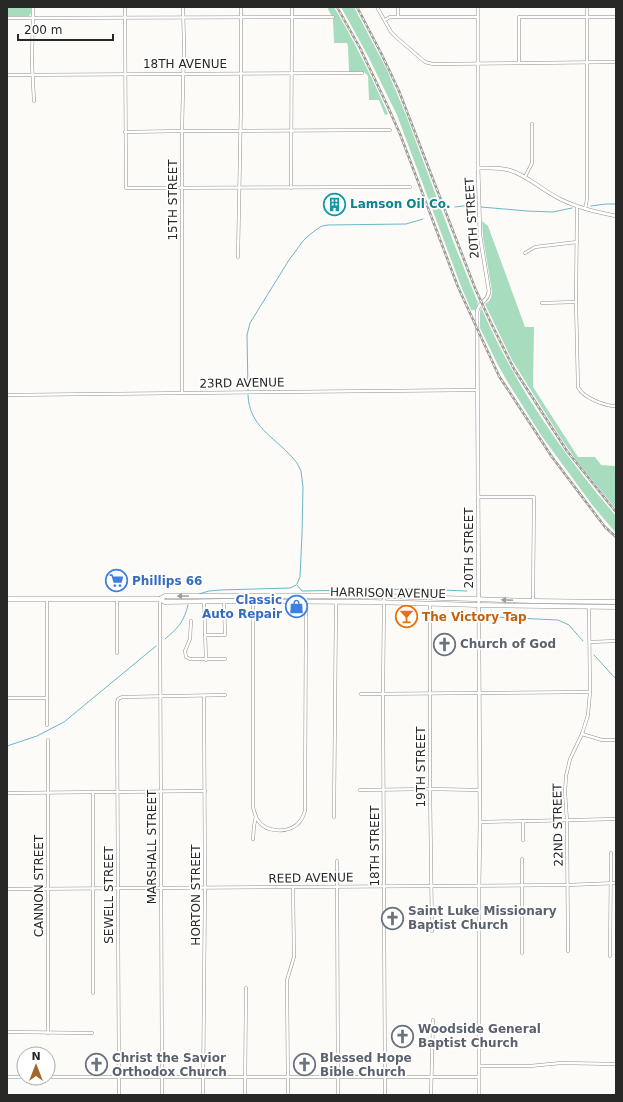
<svg xmlns="http://www.w3.org/2000/svg" width="623" height="1102" viewBox="0 0 623 1102" font-family="'DejaVu Sans',sans-serif">
<rect width="100%" height="100%" fill="#fcfbf7"/>
<g fill="#a7ddbe">
<path d="M7 7H31V13L29 16H7Z"/>
<path d="M327 7H334C354 41 372 77 388 114L385 115 379 100H369L368 76 364 72H349L348 47 347 43H334L333 19Z"/>
<path d="M341 7H354L387 70 406 115 453 241 478 303 475 310H471L461 286 397 115 368 56Z"/>
<path d="M482 221 488 226 525 327H534L533 387 578 457H595L601 465 615 466 616 509 576 460 561 438 527 384 512 360 485 304C491 301 491 298 492 292L483 237Z"/>
<path d="M481 307C514 384 562 453 616 516V533L593 506 541 435 507 381 498 365 480 328V312Z"/>
</g>
<g fill="none" stroke-linecap="round" stroke-linejoin="round">
<g stroke="#6db6c9" stroke-width="1">
<path d="M591 206 606 204H616"/>
<path d="M455 207 463 206H474"/>
<path d="M481 207 527 211 553 212 572 208"/>
<path d="M248 390 247 335 250 323 289 260 303 241 308 236 317 229 322 226 328 225 406 224 423 219"/>
<path d="M248 395C249 426 273 436 292 457L297 463 301 471 303 487 302 534 300 577 297 584"/>
<path d="M297 585 302 591 417 589 467 591"/>
<path d="M199 594 209 591 220 590 290 588 296 585"/>
<path d="M489 614 494 617 558 620 569 625 583 641"/>
<path d="M165 639C178 628 184 622 188 605"/>
<path d="M594 655 616 679"/>
<path d="M7 746 37 736 64 722 156 646"/>
</g>
<defs>
<g id="minor">
<path d="M33 7 32 64 34 101"/>
<path d="M125 7 126 188 410 187"/>
<path d="M377 7 391 32 397 38 425 62 433 64 616 62"/>
<path d="M398 17V7"/>
<path d="M7 18 333 17"/>
<path d="M385 20 390 17H478"/>
<path d="M519 63V17H616"/>
<path d="M7 75 362 73"/>
<path d="M125 132 182 131 390 130"/>
<path d="M525 177 532 163V124"/>
<path d="M291 188 292 7"/>
<path d="M577 206 576 302 578 387C583 398 605 406 616 406"/>
<path d="M585 209 587 199V7"/>
<path d="M525 253 535 247 577 242"/>
<path d="M238 257 241 102V7"/>
<path d="M542 303 576 302"/>
<path d="M182 393V131L184 45 183 7"/>
<path d="M7 395 477 390"/>
<path d="M478 497H534L533 601"/>
<path d="M384 596 383 694 385 1095"/>
<path d="M47 599V725"/>
<path d="M160 600 162 1095"/>
<path d="M204 601 206 660"/>
<path d="M253 601V807C254 811 255 815 257 819 266 834 292 834 301 820 303 817 304 814 305 811L306 596"/>
<path d="M430 604V789L432 931"/>
<path d="M191 621 190 639 185 651 186 657 190 659H225"/>
<path d="M205 635H225L224 601"/>
<path d="M590 642 616 641"/>
<path d="M117 653V599"/>
<path d="M361 694 590 692"/>
<path d="M7 698H47"/>
<path d="M582 734 602 740H616"/>
<path d="M48 740V1033"/>
<path d="M360 790 430 789 480 790"/>
<path d="M7 793 205 791"/>
<path d="M334 817 336 602"/>
<path d="M523 821V840"/>
<path d="M480 822 616 819"/>
<path d="M253 839 254 826 256 816"/>
<path d="M337 861 338 1095"/>
<path d="M7 889 568 885 616 883"/>
<path d="M568 951 567 821 565 792 566 776 570 759 582 734 588 715 590 692 589 607"/>
<path d="M522 953V859"/>
<path d="M610 956 611 853"/>
<path d="M93 993V792"/>
<path d="M7 1032 92 1033"/>
<path d="M479 1066H530L561 1063 616 1064"/>
<path d="M7 1077H24"/>
<path d="M48 1077H479"/>
<path d="M93 1077V1062"/>
<path d="M119 1095 117 703 118 699 122 697 225 695"/>
<path d="M203 1095 205 887 204 696"/>
<path d="M245 1095 246 988"/>
<path d="M288 1095 287 980 294 957 293 887"/>
<path d="M431 1095 433 1020"/>
</g>
<g id="tertiary">
<path d="M478 7V168L480 236 489 291C488 303 478 301 477 312L480 822 479 885V1095"/>
<path d="M478 168C488 168 499 167 509 170 527 175 543 191 560 199 578 208 597 212 616 216"/>
</g>
<g id="primary">
<path d="M7 599H160L165 596H384L533 601 616 602"/>
<path d="M160 599 165 602 224 601 372 602 478 605 616 607"/>
</g>
</defs>
<use href="#minor" stroke="#91918d" stroke-width="3.5"/>
<use href="#tertiary" stroke="#91918d" stroke-width="4"/>
<use href="#primary" stroke="#91918d" stroke-width="5"/>
<use href="#minor" stroke="#fff" stroke-width="2.5"/>
<use href="#tertiary" stroke="#fff" stroke-width="3"/>
<use href="#primary" stroke="#fff" stroke-width="4"/>
<defs>
<g id="rail">
<path d="M337 7 360 48 388 107 400 134 458 287 499 376 552 457 605 527 616 537"/>
<path d="M357 7 381 53 399 91 475 288 490 321 514 369 567 451 616 512"/>
</g>
</defs>
<use href="#rail" stroke="#9c9b98" stroke-width="2.5"/>
<use href="#rail" stroke="#fff" stroke-width="1" stroke-dasharray="3" stroke-linecap="butt"/>
</g>
<defs><path id="oneway-solid" d="M-6-.8H1V-3.2L6.5 0L1 3.2V.8H-6Z"/></defs>
<g fill="#9e9e9d">
<use href="#oneway-solid" transform="translate(183 596) rotate(180)"/>
<use href="#oneway-solid" transform="translate(507 600) rotate(-177)"/>
</g>
<defs>
<symbol id="building-ring" viewBox="-11 -11 22 22"><circle r="9.5" fill="#fff" stroke="#0f9aa8" stroke-width="1.5"/><path d="M-4-6H4V6H1V3H-1V6H-4ZM-2.5-4.3h1.7v1.8h-1.7ZM.8-4.3h1.7v1.8H.8ZM-2.5-1h1.7V.8h-1.7ZM.8-1h1.7V.8H.8Z" fill="#0f9aa8"/></symbol>
<symbol id="supermarket-ring" viewBox="-11 -11 22 22"><circle r="9.5" fill="#fff" stroke="#3f7fe0" stroke-width="1.5"/><path d="M-6-5.5h2.5l.6 2H6L4.5 2H-2.5L-4.4-4H-6ZM-1.5 3.2a1.3 1.3 0 1 0 .1 0ZM3 3.2a1.3 1.3 0 1 0 .1 0Z" fill="#3f7fe0"/></symbol>
<symbol id="shop-ring" viewBox="-11 -11 22 22"><circle r="9.5" fill="#fff" stroke="#3f7fe0" stroke-width="1.5"/><path d="M-5-2.5h2.3a2.7 3.5 0 0 1 5.4 0H5L5.5 6h-11ZM-1.5-2.5h3a1.5 2.3 0 0 0-3 0Z" fill="#3f7fe0"/></symbol>
<symbol id="bar-ring" viewBox="-11 -11 22 22"><circle r="9.5" fill="#fff" stroke="#e8710a" stroke-width="1.5"/><path d="M-6-5H6L.8 .8V4.5H3.5V6h-7V4.5H-.8V.8Z" fill="#e8710a"/></symbol>
<symbol id="church-ring" viewBox="-11 -11 22 22"><circle r="9.5" fill="#fff" stroke="#6b7280" stroke-width="1.5"/><path d="M-1.2-6h2.4v3.5h3.3v2.4h-3.3V6h-2.4V-.1h-3.3v-2.4h3.3Z" fill="#6b7280"/></symbol>
</defs>
<g fill-rule="evenodd">
<use href="#building-ring" x="322" y="192" width="25" height="25"/>
<use href="#supermarket-ring" x="104" y="568" width="25" height="25"/>
<use href="#shop-ring" x="284" y="594" width="25" height="25"/>
<use href="#bar-ring" x="394" y="604" width="25" height="25"/>
<use href="#church-ring" x="432" y="632" width="25" height="25"/>
<use href="#church-ring" x="380" y="906" width="25" height="25"/>
<use href="#church-ring" x="390" y="1024" width="25" height="25"/>
<use href="#church-ring" x="84" y="1052" width="25" height="25"/>
<use href="#church-ring" x="292" y="1052" width="25" height="25"/>
</g>
<g text-anchor="middle" stroke-width="3.5" stroke-linejoin="round" paint-order="stroke">
<g font-size="12" fill="#282826" stroke="#fff">
<text x="185" y="68">18TH AVENUE</text>
<text transform="translate(173 200) rotate(-90)" y="4">15TH STREET</text>
<text transform="translate(472 218) rotate(-94)" y="4">20TH STREET</text>
<text transform="translate(242 383) rotate(-1)" y="4">23RD AVENUE</text>
<text transform="translate(469 548) rotate(-90)" y="4">20TH STREET</text>
<text transform="translate(388 593) rotate(1)" y="4">HARRISON AVENUE</text>
<text transform="translate(421 767) rotate(-90)" y="4">19TH STREET</text>
<text transform="translate(558 825) rotate(-91)" y="4">22ND STREET</text>
<text transform="translate(375 846) rotate(-90)" y="4">18TH STREET</text>
<text transform="translate(152 847) rotate(-90)" y="4">MARSHALL STREET</text>
<text transform="translate(311 878) rotate(-1)" y="4">REED AVENUE</text>
<text transform="translate(39 886) rotate(-90)" y="4">CANNON STREET</text>
<text transform="translate(109 895) rotate(-90)" y="4">SEWELL STREET</text>
<text transform="translate(196 895) rotate(-90)" y="4">HORTON STREET</text>
</g>
<g font-size="12" font-weight="bold" fill="#0d838f" stroke="#fff" text-anchor="start">
<text x="350" y="208">Lamson Oil Co.</text>
</g>
<g font-size="12" font-weight="bold" fill="#366cbe" stroke="#fff" text-anchor="start">
<text x="132" y="585">Phillips 66</text>
<text x="282" y="604" text-anchor="end">Classic<tspan x="282" dy="14">Auto Repair</tspan></text>
</g>
<g font-size="12" font-weight="bold" fill="#c56008" stroke="#fff" text-anchor="start">
<text x="422" y="621">The Victory Tap</text>
</g>
<g font-size="12" font-weight="bold" fill="#5b616d" stroke="#fff" text-anchor="start">
<text x="460" y="648">Church of God</text>
<text x="408" y="915">Saint Luke Missionary<tspan x="408" dy="14">Baptist Church</tspan></text>
<text x="418" y="1033">Woodside General<tspan x="418" dy="14">Baptist Church</tspan></text>
<text x="112" y="1062">Christ the Savior<tspan x="112" dy="14">Orthodox Church</tspan></text>
<text x="320" y="1062">Blessed Hope<tspan x="320" dy="14">Bible Church</tspan></text>
</g>
</g>
<rect width="623" height="1102" fill="none" stroke="#282826" stroke-width="16"/>
<g transform="translate(36 1066)"><circle r="19" fill="#ffffff" stroke="#a9a9a8"/>
<path d="M0-3L7 15L0 10L-7 15Z" fill="#a36829"/>
<text y="-6" font-size="11" font-weight="bold" text-anchor="middle" fill="#282826">N</text>
</g>
<path d="M18 34v6h95v-6" fill="none" stroke="#282826" stroke-width="2"/>
<text x="24" y="34" font-size="12" fill="#282826" stroke="#ffffff" stroke-width="3" paint-order="stroke">200 m</text>
</svg>
